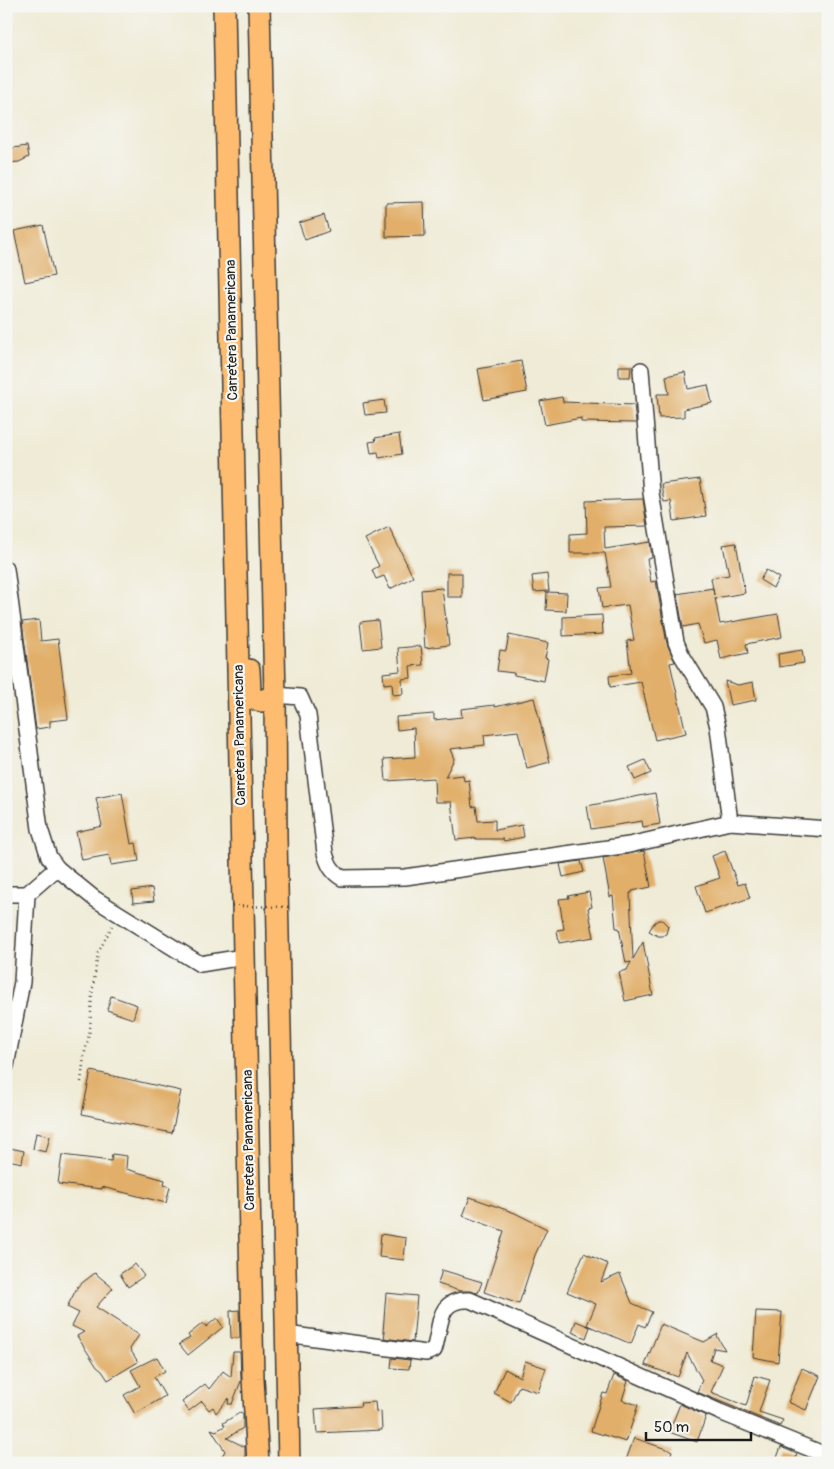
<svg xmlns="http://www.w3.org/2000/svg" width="834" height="1469" viewBox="0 0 834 1469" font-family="Pangolin,sans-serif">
<rect width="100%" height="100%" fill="#f6f6f2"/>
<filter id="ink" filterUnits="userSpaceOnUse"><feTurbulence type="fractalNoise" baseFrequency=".02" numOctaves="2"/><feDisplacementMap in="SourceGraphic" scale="10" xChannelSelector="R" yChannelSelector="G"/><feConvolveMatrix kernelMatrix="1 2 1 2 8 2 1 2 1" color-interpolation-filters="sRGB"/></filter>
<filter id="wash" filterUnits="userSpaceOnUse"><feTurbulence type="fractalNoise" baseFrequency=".0096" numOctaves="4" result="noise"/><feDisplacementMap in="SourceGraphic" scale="20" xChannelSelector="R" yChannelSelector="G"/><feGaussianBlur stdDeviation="1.12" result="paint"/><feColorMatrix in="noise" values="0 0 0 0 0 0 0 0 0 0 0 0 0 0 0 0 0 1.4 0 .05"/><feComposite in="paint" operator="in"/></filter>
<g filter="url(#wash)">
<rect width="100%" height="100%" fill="#efebd6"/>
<g id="blocks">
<g fill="#e1af69">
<path d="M27 146 29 157 19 162 6 163V149Z"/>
<path d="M424 202 425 236 386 237V203Z"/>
<path d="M324 215 329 231 305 240 299 223Z"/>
<path d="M43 225 54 276 25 282 14 231Z"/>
<path d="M521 361 527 392 484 400 478 369Z"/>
<path d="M619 366H631L630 377H619Z"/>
<path d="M685 372 688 389 708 385 712 403 684 409V417L659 418 657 394H669L666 376Z"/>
<path d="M562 397 563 402 634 405 636 423 581 422V418L545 425 540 401Z"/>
<path d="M384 400 386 413 365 415 363 403Z"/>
<path d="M399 434 402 454 379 458 378 452 371 453 369 442 376 441 375 438Z"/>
<path d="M700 479 706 516 674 521 671 501 664 502 661 484Z"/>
<path d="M643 499 647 526 604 527 605 549 650 542 652 558 647 559 651 582 656 581 667 644 675 662 670 663 686 733 655 740 641 682 610 687 609 676 631 673 627 641 634 640 628 605 602 608 599 588 611 587 605 553H570V534L587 533 586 501Z"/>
<path d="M389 527 413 577 390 589 384 576 376 579 372 570 379 566 365 539Z"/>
<path d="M736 543 745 593 715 598 720 624 778 614 782 637 746 644 748 653 721 659 717 640 704 643 698 624 683 627 677 594 713 588 714 595 711 578 729 575 723 545Z"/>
<path d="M766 570 779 578 773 588 760 580Z"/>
<rect x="447" y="573" width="15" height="24"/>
<path d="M547 574 549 591 534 592 532 576Z"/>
<path d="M442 588 449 645 425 648 421 590Z"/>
<path d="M547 592 567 593 566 611 546 610Z"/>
<path d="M602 615 603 634 563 636V617Z"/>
<path d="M39 620 41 641 58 639 68 719 50 721V727L36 729 22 622Z"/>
<path d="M378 620 381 647 363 649 360 622Z"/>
<path d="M509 635 548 643 545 658 548 659 544 681 514 675V673L497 671 500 650 506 651Z"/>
<path d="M421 646 423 665 410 666 411 678 402 679 403 694 393 695 392 683 384 684 383 673 400 671 398 648Z"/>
<path d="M802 650 804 663 779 667 778 654Z"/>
<path d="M725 681 738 685 753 682 756 700 730 705Z"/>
<path d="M534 698 550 762 527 768 518 731 484 735 485 745 450 749 454 759 445 777 463 775 464 781 469 780 472 807 476 806 478 821 495 820V830L522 825 524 837 504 841 503 839H476V838L456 840 451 802H435L434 778 386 781 384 759 415 757 414 728 397 730 396 717 434 714V720L462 717 461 709 495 705V707Z"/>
<path d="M645 760 651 773 635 780 629 767Z"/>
<path d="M122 793 131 844 136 843 139 861 111 865 109 855 82 860 76 832 102 826 96 798Z"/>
<path d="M655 793 660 824 643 827 642 821 591 829 587 806Z"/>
<path d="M644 851 651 887 632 891V893H630L633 959 643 942 653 995 625 1001 619 972 627 970 631 962 626 963 619 928H616L613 896 610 897 603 858Z"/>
<path d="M725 851 738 885 745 883 750 898 705 913 696 886 720 878 712 856Z"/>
<path d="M581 861 584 872 563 877 560 864Z"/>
<path d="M152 888 154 901 133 903 132 891Z"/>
<path d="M589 892 592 907 588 908 594 937 559 943 557 930 564 929 559 899 569 898 568 896Z"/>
<path d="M658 920H662L668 926 666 934 662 936H658L649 931 654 923Z"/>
<path d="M111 996 137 1005 133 1019 107 1010Z"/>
<path d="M91 1071 181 1091 172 1133 82 1114Z"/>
<path d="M36 1133 50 1136 46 1152 33 1149Z"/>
<path d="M10 1148 24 1151 22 1163 8 1160Z"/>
<path d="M112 1154 127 1156 126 1169 165 1180 164 1185 170 1187 166 1203 102 1187V1189L58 1184 62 1155 111 1161Z"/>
<path d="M470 1197 515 1213 547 1229 535 1255 519 1304 484 1292 504 1231 463 1216Z"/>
<path d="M381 1234 406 1238 404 1260 379 1257Z"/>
<path d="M584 1253 608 1264 601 1282 620 1274 632 1303 652 1312 645 1327 639 1324 631 1344 587 1325 596 1304 567 1292Z"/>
<path d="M135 1264 144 1276 128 1287 120 1274Z"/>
<path d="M442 1270 482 1282 478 1293 470 1291H460L438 1284Z"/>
<path d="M95 1273 113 1288 96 1307 139 1335 130 1349 138 1362 108 1380 102 1371 97 1367 77 1336 84 1332 72 1326 79 1313 67 1307 78 1286Z"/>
<path d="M386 1293 417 1296 413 1342 384 1338 385 1332H383Z"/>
<path d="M239 1310 240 1338H231L230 1311Z"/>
<path d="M756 1311 782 1312 778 1362 753 1357Z"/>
<path d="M217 1318 223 1327 188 1355 179 1344 190 1338 188 1335 203 1323 206 1327Z"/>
<path d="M576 1321 590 1327 586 1338 572 1332Z"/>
<path d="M661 1324 704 1342 718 1334 717 1336 725 1350 714 1348 710 1360 723 1365 711 1392 746 1406 755 1376 770 1380 759 1412 783 1420 780 1426 697 1392 702 1380 687 1353 678 1377 645 1365Z"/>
<path d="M233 1352H240L241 1381 232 1404H228L229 1398 216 1413 213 1407 209 1410 202 1401 189 1411 182 1402 205 1384 209 1389 223 1371 231 1377Z"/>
<path d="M157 1357 165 1371 154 1377 165 1396 135 1414 124 1395 140 1386 131 1370Z"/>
<path d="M392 1358 410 1360 409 1369 391 1368Z"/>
<path d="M525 1361 546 1368 538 1392 519 1386 511 1402 494 1393 505 1369 520 1377Z"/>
<path d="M802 1368 820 1376 806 1410 788 1402Z"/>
<path d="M614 1375 628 1381 622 1400 638 1405 626 1442 591 1431 603 1393 607 1394Z"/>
<path d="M375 1402 376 1412 381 1411 382 1430 317 1433 315 1409 361 1406 360 1403Z"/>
<path d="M680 1404 706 1416 697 1442 669 1432Z"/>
<path d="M241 1412 243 1415V1428L227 1438 245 1447V1458L242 1463H230L221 1458 225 1451 211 1429 216 1431 225 1426 223 1423Z"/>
<path d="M634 1438 672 1451 668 1463H625Z"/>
<path d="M781 1447 797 1454 794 1463H775Z"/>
</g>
</g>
</g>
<g filter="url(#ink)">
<use href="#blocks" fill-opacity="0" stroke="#3c3b38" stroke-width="1"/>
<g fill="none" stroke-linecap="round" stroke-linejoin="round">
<defs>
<g id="minor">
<path d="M641 370 651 493 676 642 681 654 713 707 718 727 730 822"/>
<path d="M6 569 40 829 49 857 57 868 69 878 95 899 200 964 243 957"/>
<path d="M275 695 300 697 308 715 325 853C328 864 332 872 342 878L405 877 629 845 730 822 828 829"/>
<path d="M6 894H27L57 868"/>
<path d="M6 1066 22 982 27 894"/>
<path d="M286 1334 426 1353 434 1350C442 1325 436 1298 470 1300L720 1412 828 1456"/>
</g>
<g id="highway">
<path d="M224 6 253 1379 258 1463"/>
<path d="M259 6 275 695 276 837 289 1463"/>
<path d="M249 670 250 692 253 699 262 701 275 695"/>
</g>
</defs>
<use href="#minor" stroke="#3c3b38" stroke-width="18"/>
<use href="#highway" stroke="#3c3b38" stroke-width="24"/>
<path stroke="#3c3b38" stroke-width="2.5" stroke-dasharray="1 4" stroke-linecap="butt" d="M81 1082 84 1056 90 1030 92 994 98 953 112 926"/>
<use href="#minor" stroke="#fff" stroke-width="15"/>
<use href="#highway" stroke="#fdbc6f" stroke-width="21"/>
<path stroke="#3c3b38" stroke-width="2.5" stroke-dasharray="1 4" stroke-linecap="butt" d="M232 906 290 907"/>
</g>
</g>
<g text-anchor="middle" stroke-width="4.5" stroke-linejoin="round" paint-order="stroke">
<g font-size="14" fill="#1c1c1c" stroke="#f6f6f2">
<text transform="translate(231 330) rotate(-91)" y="5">Carretera Panamericana</text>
<text transform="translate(239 735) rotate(-91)" y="5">Carretera Panamericana</text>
<text transform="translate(248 1140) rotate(-91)" y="5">Carretera Panamericana</text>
</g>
</g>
<rect width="834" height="1469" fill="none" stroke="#f6f6f2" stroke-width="25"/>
<path d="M646 1432v8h105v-8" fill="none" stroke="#1c1c1c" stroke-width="2.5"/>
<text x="654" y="1432" font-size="15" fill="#1c1c1c" stroke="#f6f6f2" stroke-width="4" paint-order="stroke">50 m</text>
</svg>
